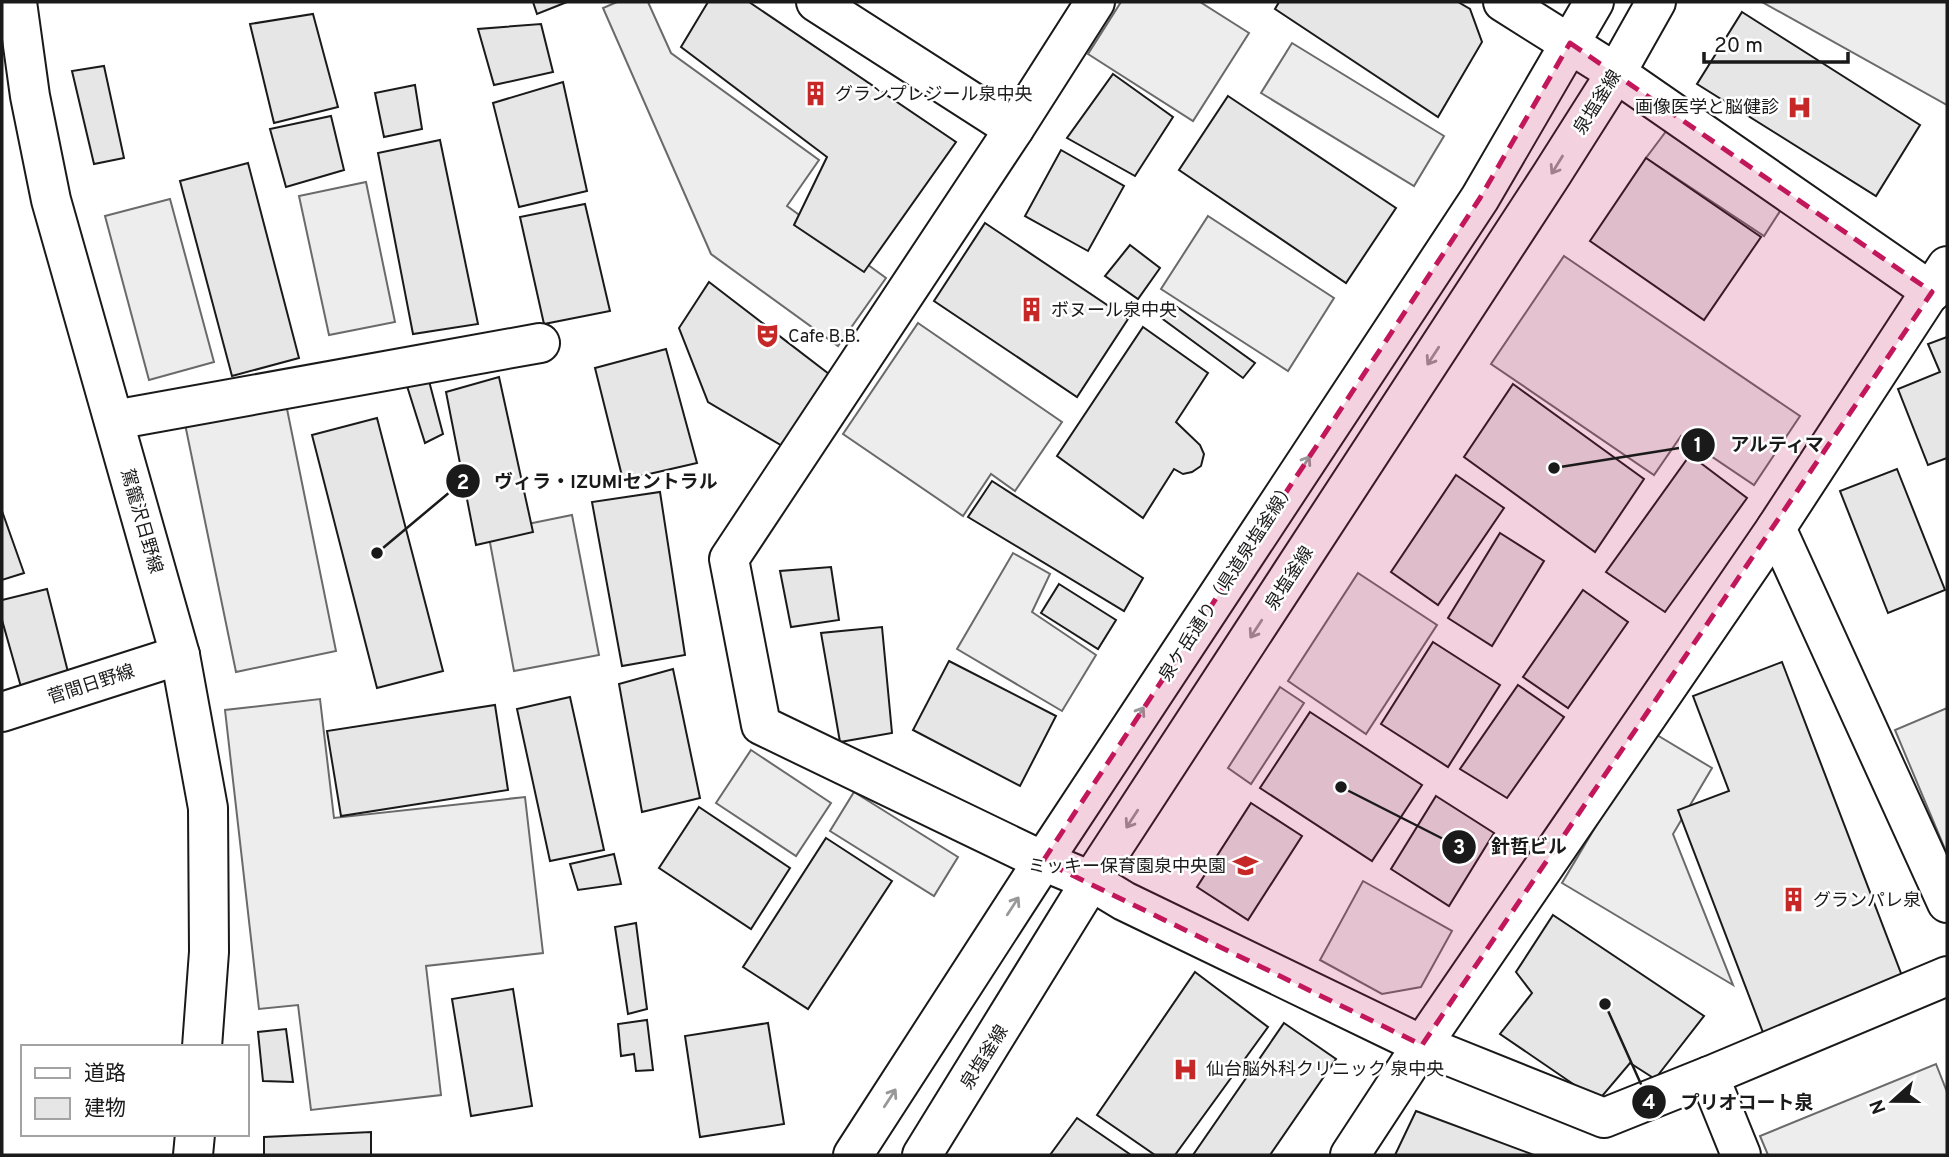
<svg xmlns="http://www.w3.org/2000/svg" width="1949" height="1157" viewBox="0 0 1949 1157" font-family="Overpass,'Noto Sans JP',sans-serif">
<rect width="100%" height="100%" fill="#fff"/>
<g fill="#ededed" stroke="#6a6a6a" stroke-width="2">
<path d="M617 2H648L671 53 819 160 787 206 886 278 838 346 711 254 603 8Z"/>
<path d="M1121 2H1200L1249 33 1193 121 1088 54Z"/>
<path d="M1762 2H1947V105Z"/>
<path d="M1292 43 1444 136 1414 186 1261 93Z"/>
<path d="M1667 130 1784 205 1764 236 1646 158Z"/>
<path d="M366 182 395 322 329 335 299 196Z"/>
<path d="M170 199 214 362 149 380 105 216Z"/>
<path d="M1208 216 1334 298 1288 371 1161 289Z"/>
<path d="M1564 256 1800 416 1754 485 1681 436 1654 475 1491 364Z"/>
<path d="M918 323 1062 422 1015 491 991 474 963 516 843 434Z"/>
<path d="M286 404 336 651 236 672 185 424Z"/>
<path d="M572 515 599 655 514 671 488 532Z"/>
<path d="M1013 553 1050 574 1032 612 1096 655 1062 711 957 649Z"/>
<path d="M1358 573 1437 625 1366 734 1288 681Z"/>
<path d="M1280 687 1304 703 1251 784 1228 768Z"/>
<path d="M320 699 334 818 525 797 543 953 426 966 441 1095 311 1110 298 1005 259 1009 225 710Z"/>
<path d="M1947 708V854L1895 730Z"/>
<path d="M1652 732 1712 768 1673 834 1733 985 1562 883Z"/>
<path d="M751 750 831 803 796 856 716 803Z"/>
<path d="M854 792 958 857 934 896 830 831Z"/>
<path d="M1363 881 1452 931 1421 987 1382 994 1320 960Z"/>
<path d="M1936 1064 1947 1092V1155H1768L1760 1136Z"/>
</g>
<g fill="#e6e6e6" stroke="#1a1a1a" stroke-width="2">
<path d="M533 2H567L537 14Z"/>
<path d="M708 2H749L956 142 864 272 794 225 827 157 681 47Z"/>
<path d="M1279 2H1458L1470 9 1482 42 1438 117 1275 9Z"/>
<path d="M1742 12 1920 125 1876 196 1697 84Z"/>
<path d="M313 14 338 107 274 123 250 24Z"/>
<path d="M541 24 553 72 494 85 478 29Z"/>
<path d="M104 66 124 158 94 164 72 71Z"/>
<path d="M1113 74 1173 117 1135 176 1067 138Z"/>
<path d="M563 82 587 191 519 207 493 103Z"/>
<path d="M415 85 422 129 384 137 375 93Z"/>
<path d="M1228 96 1396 208 1346 283 1179 170Z"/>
<path d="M331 116 344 170 286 187 270 129Z"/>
<path d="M440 140 478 324 413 334 378 153Z"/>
<path d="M1061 150 1124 186 1088 251 1025 216Z"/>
<path d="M1646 158 1761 237 1704 320 1590 241Z"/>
<path d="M248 163 299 358 232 376 180 181Z"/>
<path d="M585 204 610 311 544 324 520 217Z"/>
<path d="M985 223 1128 319 1077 397 934 301Z"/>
<path d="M1130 245 1160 268 1138 299 1105 276Z"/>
<path d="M709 282 829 374 784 447 708 402 679 328Z"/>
<path d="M1170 302 1255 363 1243 378 1160 317Z"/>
<path d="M1143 327 1208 373 1176 422 1200 445 1204 454 1201 466 1192 472 1183 474 1174 469 1143 518 1057 456Z"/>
<path d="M1947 337V458L1928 465 1898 389 1940 372 1928 344Z"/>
<path d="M666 349 697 463 623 480 595 368Z"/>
<path d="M499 377 533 532 476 545 446 392Z"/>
<path d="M429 381 443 434 425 443 407 386Z"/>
<path d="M1513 384 1644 479 1595 552 1464 457Z"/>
<path d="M377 418 443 671 377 688 312 435Z"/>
<path d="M1690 455 1747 498 1665 612 1606 572Z"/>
<path d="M1897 469 1945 590 1888 613 1840 491Z"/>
<path d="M1456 475 1504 508 1438 605 1391 572Z"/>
<path d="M992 481 1143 578 1124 611 968 517Z"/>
<path d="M660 492 685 655 622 666 592 502Z"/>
<path d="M2 511 24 573 2 580Z"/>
<path d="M1500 533 1544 561 1492 646 1448 618Z"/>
<path d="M831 567 839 620 791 627 780 571Z"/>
<path d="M1059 584 1116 620 1098 649 1041 613Z"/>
<path d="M47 589 69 676 23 694 2 620V600Z"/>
<path d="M1583 590 1628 622 1568 708 1523 677Z"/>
<path d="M882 627 892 733 840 742 821 633Z"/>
<path d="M1433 642 1500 685 1448 767 1381 724Z"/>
<path d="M949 661 1056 716 1020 786 913 730Z"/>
<path d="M1782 662 1907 989 1767 1043 1678 810 1729 791 1693 696Z"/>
<path d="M673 669 700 798 642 812 619 684Z"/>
<path d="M1518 685 1564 717 1507 798 1460 769Z"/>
<path d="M570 697 604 850 550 861 517 709Z"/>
<path d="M495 705 508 790 341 816 327 731Z"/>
<path d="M1310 712 1422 785 1372 861 1260 788Z"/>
<path d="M1436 796 1494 833 1449 906 1391 869Z"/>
<path d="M1251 803 1302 836 1248 920 1197 887Z"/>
<path d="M699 807 790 868 751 929 659 868Z"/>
<path d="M826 838 892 881 808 1009 743 967Z"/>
<path d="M614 854 621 884 578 890 570 864Z"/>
<path d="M1553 915 1704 1016 1655 1079 1630 1063 1598 1101 1500 1034 1532 993 1516 972Z"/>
<path d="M636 923 647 1009 628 1014 615 927Z"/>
<path d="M1195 972 1268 1027 1175 1155H1155L1097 1115Z"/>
<path d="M513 989 532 1106 471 1116 452 999Z"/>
<path d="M647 1020 653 1070 636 1071 634 1054 621 1056 618 1024Z"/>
<path d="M768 1023 784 1124 700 1137 685 1036Z"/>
<path d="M1284 1023 1336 1059 1270 1155H1193Z"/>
<path d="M286 1029 293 1082 263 1081 258 1032Z"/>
<path d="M1416 1111 1534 1155H1395Z"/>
<path d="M1077 1118 1131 1155H1050Z"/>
<path d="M371 1132V1155H264V1137Z"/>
</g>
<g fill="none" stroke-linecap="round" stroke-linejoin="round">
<defs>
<g id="minor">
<path d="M816 2 1014 129"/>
<path d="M1095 2 1014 129 729 559 761 725 1043 861 1091 881 1124 901 1422 1045 1604 1118 1709 1076 1741 1155"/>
<path d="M1503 2 1616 73 1932 292"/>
<path d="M114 420 540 343"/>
<path d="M1776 528 1947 903"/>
<path d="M2 712 180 655"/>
<path d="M1709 1076 1947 976"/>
<path d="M1350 1155 1422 1045 1776 528 1947 266"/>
</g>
<g id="tertiary">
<path d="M17 2 30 96 51 200 180 655 208 808 209 952 202 1047"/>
<path d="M193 1155 195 1134"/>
</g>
<g id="primary">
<path d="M853 1155 1043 861 1480 198 1594 2"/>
<path d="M922 1155 1091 881 1552 174 1616 73 1656 2"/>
</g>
</defs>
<use href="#minor" stroke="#1a1a1a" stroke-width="42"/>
<use href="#tertiary" stroke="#1a1a1a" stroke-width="42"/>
<use href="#primary" stroke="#1a1a1a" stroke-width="42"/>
<use href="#minor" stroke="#fff" stroke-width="38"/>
<use href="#tertiary" stroke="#fff" stroke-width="38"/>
<use href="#primary" stroke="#fff" stroke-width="38"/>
</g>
<defs><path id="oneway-shaft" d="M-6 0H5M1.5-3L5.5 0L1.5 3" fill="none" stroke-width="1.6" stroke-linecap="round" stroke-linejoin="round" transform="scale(1.75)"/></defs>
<g stroke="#989898">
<use href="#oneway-shaft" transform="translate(1557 165) rotate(122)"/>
<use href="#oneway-shaft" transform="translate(1433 356) rotate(123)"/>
<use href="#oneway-shaft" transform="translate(1304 465) rotate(-57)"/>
<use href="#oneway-shaft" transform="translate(1256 629) rotate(123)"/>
<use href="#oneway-shaft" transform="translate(1138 716) rotate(-57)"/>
<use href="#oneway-shaft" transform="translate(1132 819) rotate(123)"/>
<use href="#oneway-shaft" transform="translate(1013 906) rotate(-57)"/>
<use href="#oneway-shaft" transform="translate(890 1098) rotate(-57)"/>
</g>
<path fill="#c2185b" fill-opacity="0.2" stroke="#c2185b" stroke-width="5" stroke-dasharray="14 9" stroke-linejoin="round" d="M1570 43 1932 292 1422 1045 1043 861 1480 198Z"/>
<defs>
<symbol id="building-bare" viewBox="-9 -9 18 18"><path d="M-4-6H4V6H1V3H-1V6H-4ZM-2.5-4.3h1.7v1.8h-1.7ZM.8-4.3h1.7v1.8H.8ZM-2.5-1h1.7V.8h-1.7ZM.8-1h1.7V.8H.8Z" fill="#c62828" stroke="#fff" stroke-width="2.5" paint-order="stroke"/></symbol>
<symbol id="hospital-bare" viewBox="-9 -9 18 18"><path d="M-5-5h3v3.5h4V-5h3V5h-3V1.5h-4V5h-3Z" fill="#c62828" stroke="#fff" stroke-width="2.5" paint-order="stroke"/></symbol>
<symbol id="theatre-bare" viewBox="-9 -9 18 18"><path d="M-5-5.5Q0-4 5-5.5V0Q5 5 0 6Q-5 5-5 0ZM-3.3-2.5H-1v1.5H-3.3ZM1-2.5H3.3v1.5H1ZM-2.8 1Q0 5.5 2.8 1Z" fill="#c62828" stroke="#fff" stroke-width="2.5" paint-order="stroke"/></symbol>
<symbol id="school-bare" viewBox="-9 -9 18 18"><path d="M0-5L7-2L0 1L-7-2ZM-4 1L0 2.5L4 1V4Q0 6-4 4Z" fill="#c62828" stroke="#fff" stroke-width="2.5" paint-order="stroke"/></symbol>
</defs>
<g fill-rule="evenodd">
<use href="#building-bare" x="798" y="76" width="35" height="35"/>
<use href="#hospital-bare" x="1782" y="90" width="35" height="35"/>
<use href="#building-bare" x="1014" y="292" width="35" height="35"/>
<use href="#theatre-bare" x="750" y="318" width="35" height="35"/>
<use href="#school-bare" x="1228" y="848" width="35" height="35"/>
<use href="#building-bare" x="1776" y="882" width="35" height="35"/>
<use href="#hospital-bare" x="1168" y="1052" width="35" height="35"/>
</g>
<g text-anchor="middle" stroke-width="5" stroke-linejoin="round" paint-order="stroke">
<g font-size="18" fill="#1a1a1a" stroke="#fff" text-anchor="start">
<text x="835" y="100">グランプレジール泉中央</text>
<text x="1779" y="113" text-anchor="end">画像医学と脳健診</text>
<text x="1051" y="316">ボヌール泉中央</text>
<text x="788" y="342">Cafe B.B.</text>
<text x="1226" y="872" text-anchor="end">ミッキー保育園泉中央園</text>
<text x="1813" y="906">グランパレ泉</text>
<text x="1206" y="1075">仙台脳外科クリニック 泉中央</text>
</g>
<g font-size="18" fill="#1a1a1a" stroke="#fff">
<text transform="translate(1597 102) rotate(-58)" y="6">泉塩釜線</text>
<text transform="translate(142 521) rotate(74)" y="6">駕籠沢日野線</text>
<text transform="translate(1289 578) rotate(-57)" y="6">泉塩釜線</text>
<text transform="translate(1227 581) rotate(-57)" y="6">泉ケ岳通り（県道泉塩釜線）</text>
<text transform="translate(91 684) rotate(-18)" y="6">菅間日野線</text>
<text transform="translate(984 1057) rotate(-58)" y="6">泉塩釜線</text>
</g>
</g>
<path fill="none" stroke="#1a1a1a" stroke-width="2.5" d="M1554 468L1698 445M377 553L463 481M1341 787L1459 847M1605 1004L1649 1102"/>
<g fill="#1a1a1a" stroke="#fff" stroke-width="2.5">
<circle cx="1554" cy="468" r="7"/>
<circle cx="377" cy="553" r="7"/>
<circle cx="1341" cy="787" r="7"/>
<circle cx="1605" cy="1004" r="7"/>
<circle cx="1698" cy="445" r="18"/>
<circle cx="463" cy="481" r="18"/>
<circle cx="1459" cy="847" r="18"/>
<circle cx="1649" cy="1102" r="18"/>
</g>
<g font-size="21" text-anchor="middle" font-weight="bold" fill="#fff">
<text x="1698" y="452">1</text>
<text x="463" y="489">2</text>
<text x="1459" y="854">3</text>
<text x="1649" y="1109">4</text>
</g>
<g font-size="19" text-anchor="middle" font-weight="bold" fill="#1a1a1a" stroke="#fff" stroke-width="5" stroke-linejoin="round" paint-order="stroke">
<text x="1777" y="451">アルティマ</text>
<text x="606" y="488">ヴィラ・IZUMIセントラル</text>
<text x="1529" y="853">針哲ビル</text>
<text x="1747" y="1109">プリオコート泉</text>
</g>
<rect width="1949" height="1157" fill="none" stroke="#1a1a1a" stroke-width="7"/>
<rect x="21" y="1045" width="228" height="91" fill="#ffffff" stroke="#a3a3a3" stroke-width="2"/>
<rect x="35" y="1068" width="35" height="10" fill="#ffffff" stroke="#a3a3a3" stroke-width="2"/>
<text x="84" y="1080" font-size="21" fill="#1a1a1a">道路</text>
<rect x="35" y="1098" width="35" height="21" fill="#e6e6e6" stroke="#a3a3a3" stroke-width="2"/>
<text x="84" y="1115" font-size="21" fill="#1a1a1a">建物</text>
<g transform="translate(1893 1101) rotate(249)" stroke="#ffffff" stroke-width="5" paint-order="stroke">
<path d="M0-5L12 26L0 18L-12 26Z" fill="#1a1a1a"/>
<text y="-10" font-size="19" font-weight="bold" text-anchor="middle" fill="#1a1a1a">N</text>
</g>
<path d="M1704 52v10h144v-10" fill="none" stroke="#1a1a1a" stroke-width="3.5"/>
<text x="1714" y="52" font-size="21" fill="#1a1a1a" stroke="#ffffff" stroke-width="5" paint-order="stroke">20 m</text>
</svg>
